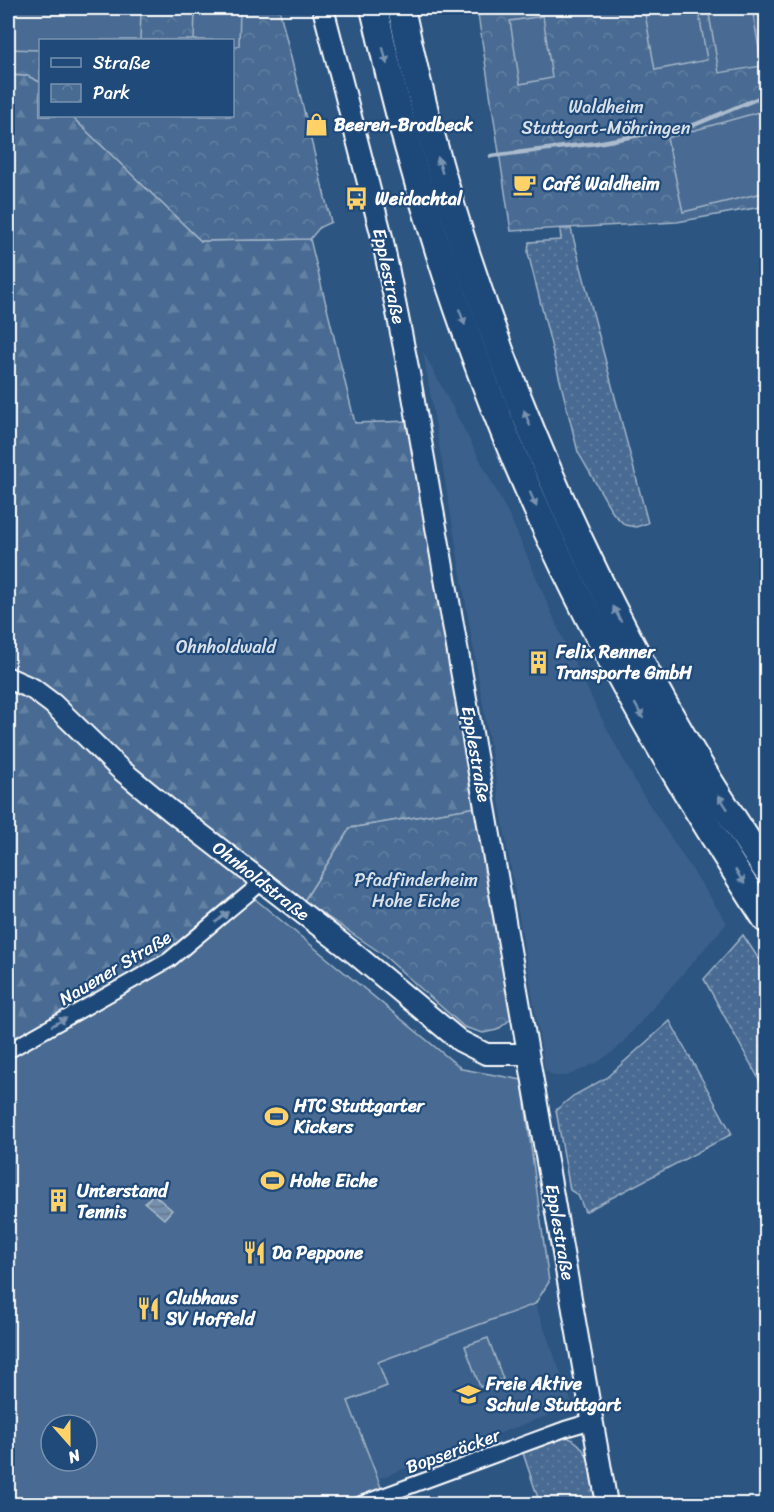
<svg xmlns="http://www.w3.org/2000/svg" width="774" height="1512" viewBox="0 0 774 1512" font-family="Sriracha,sans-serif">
<defs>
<pattern id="grass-dots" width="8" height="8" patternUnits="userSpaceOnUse" patternTransform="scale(1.5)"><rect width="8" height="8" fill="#486b92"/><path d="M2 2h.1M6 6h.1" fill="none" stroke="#6381a2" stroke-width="1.8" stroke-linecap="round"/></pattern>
<pattern id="forest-firs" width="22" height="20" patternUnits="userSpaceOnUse" patternTransform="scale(1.5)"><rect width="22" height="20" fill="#486b92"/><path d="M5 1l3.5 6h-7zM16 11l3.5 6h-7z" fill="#6381a2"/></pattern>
<pattern id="park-crowns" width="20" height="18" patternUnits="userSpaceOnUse" patternTransform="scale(1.5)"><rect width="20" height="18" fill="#486b92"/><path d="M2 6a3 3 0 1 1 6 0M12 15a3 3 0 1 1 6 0" fill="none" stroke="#6381a2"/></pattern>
<pattern id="water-rules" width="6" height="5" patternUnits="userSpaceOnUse" patternTransform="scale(1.5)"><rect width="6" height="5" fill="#748fad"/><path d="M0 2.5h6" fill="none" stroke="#66788b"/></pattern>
</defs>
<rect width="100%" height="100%" fill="#2c5582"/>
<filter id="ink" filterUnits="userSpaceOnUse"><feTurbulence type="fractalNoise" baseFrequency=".0167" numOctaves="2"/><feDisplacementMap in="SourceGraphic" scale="12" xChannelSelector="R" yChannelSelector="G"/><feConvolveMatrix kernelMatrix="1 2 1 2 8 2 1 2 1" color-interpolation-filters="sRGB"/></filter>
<g filter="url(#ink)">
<g fill="#3b618b">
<path d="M423 351 511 519 562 637 605 725 641 792 727 923 617 1049 598 1062 567 1076H554L545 1070Z"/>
<path d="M535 1304 573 1406 377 1479 348 1401 387 1386 378 1363Z"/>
</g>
<g fill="url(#grass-dots)" stroke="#a4b5c8" stroke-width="1.5">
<path d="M560 229H571L648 523 636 527 625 525 613 513 578 452 528 253 529 242 561 240Z"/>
<path d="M743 935 766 970V1092L704 979Z"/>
<path d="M670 1021 732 1134 585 1212 578 1195 570 1190 556 1110 573 1096 606 1078Z"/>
<path d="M567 1437C593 1446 593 1482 598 1504H540L523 1453Z"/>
</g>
<path fill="url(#forest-firs)" stroke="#a4b5c8" stroke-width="1.5" d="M8 75 28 76 40 82V116H71L201 241 310 239 355 423 409 421 477 807 350 828 304 901 264 875 175 951 8 1046Z"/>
<g fill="url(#park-crowns)" stroke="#a4b5c8" stroke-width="1.5">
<path d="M8 8H279L331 222 320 227 310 239 201 241 71 116H232V40H40V82L28 76 8 75Z"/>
<path d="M477 8H766V206L677 222 511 231Z"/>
<path d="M477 807 511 1019 497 1030 483 1033 464 1027 381 953 304 901 350 828Z"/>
</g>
<g fill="#486b92" stroke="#a4b5c8" stroke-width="1.5" fill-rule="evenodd">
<path d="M8 8H240L239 46H233L232 40H194L195 12 141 11 140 40H40V50L8 49Z"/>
<path d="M644 8H698L707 60 655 70Z"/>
<path d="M708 8H752L762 66 719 73Z"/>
<path d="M543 16 552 78 520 84 510 21Z"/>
<path d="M766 110V192L683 212 667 138Z"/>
<path d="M255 899 462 1069 522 1080 549 1282 535 1304 378 1362 387 1386 348 1401 387 1503 8 1504V1058ZM51 1425H87V1461H51Z"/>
<path d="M488 1338 503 1379 480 1387 465 1346Z"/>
</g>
<path fill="url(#water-rules)" stroke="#acbcce" stroke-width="1.5" d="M153 1194 172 1210 164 1219 145 1203Z"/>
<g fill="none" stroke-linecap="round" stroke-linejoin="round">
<path stroke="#acbcce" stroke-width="4.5" d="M491 156 597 143 694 125 766 95"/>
<defs>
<g id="street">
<path d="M8 1051 169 960 261 883"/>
<path d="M361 1504 565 1429 592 1421"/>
</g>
<g id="secondary">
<path d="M323 8 382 237 409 373 607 1504"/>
<path d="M8 678 33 689 53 704 120 769 171 811 354 953 460 1041 486 1054H528"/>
</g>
<g id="highway">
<path d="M374 8C414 192 473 373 553 544 614 675 688 798 766 919"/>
<path d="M401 8C456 273 560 533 700 766 721 801 744 835 766 869"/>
</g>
</defs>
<use href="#street" stroke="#fff" stroke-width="18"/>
<use href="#secondary" stroke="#fff" stroke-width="24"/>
<use href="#highway" stroke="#fff" stroke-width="30"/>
<use href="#street" stroke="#1f4a7a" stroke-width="14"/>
<use href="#secondary" stroke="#1f4a7a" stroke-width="20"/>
<use href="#highway" stroke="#1f4a7a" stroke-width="26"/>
</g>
<defs><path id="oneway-solid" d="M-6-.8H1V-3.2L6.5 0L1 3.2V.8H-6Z" transform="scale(1.5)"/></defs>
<g fill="#7992af">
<use href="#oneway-solid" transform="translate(385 56) rotate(76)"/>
<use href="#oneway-solid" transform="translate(440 165) rotate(-106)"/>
<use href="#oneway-solid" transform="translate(462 317) rotate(70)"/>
<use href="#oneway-solid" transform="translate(527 418) rotate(-111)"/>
<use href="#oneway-solid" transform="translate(533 499) rotate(66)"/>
<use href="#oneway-solid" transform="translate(617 614) rotate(-118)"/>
<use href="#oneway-solid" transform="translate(639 711) rotate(61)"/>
<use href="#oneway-solid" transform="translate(723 802) rotate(-123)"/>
<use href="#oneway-solid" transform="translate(740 877) rotate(57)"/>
<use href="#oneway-solid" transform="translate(222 917) rotate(-40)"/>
<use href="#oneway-solid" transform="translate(59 1022) rotate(-28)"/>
</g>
</g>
<defs>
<symbol id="shop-bare" viewBox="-9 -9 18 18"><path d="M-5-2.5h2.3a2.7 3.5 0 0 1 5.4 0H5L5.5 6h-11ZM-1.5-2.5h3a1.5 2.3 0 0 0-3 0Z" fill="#ffd166" stroke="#1f4a7a" stroke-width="2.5" paint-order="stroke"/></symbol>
<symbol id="cafe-bare" viewBox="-9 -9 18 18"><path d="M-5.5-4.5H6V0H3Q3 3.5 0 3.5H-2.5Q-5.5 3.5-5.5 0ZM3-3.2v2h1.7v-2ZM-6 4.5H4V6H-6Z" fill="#ffd166" stroke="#1f4a7a" stroke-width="2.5" paint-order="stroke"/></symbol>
<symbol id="bus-bare" viewBox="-9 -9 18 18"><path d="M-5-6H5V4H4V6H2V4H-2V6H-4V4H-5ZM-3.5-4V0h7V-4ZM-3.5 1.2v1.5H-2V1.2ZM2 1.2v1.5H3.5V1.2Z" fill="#ffd166" stroke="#1f4a7a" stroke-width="2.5" paint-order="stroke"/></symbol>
<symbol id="building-bare" viewBox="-9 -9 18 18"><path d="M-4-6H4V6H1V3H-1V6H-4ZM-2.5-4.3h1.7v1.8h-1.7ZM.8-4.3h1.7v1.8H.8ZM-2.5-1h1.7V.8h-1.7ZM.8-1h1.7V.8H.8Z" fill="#ffd166" stroke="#1f4a7a" stroke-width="2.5" paint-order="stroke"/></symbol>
<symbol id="stadium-bare" viewBox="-9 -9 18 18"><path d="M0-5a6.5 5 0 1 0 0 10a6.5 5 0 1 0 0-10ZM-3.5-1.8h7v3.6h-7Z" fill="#ffd166" stroke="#1f4a7a" stroke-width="2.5" paint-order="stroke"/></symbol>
<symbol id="restaurant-bare" viewBox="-9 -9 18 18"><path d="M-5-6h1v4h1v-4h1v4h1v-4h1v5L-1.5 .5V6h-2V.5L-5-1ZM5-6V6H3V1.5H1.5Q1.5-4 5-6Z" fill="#ffd166" stroke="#1f4a7a" stroke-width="2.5" paint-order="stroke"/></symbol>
<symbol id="school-bare" viewBox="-9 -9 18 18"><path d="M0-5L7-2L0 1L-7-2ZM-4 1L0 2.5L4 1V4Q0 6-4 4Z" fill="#ffd166" stroke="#1f4a7a" stroke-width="2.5" paint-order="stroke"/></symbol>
</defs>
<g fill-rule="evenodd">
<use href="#shop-bare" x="300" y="108" width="33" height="33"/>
<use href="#cafe-bare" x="508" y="168" width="33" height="33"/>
<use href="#bus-bare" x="340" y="182" width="33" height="33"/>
<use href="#building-bare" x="522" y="646" width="33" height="33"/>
<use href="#stadium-bare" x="260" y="1100" width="33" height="33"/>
<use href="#stadium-bare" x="256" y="1164" width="33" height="33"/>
<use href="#building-bare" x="42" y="1184" width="33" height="33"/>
<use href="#restaurant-bare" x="238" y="1236" width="33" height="33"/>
<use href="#restaurant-bare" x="132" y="1292" width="33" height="33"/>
<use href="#school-bare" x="452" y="1378" width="33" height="33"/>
</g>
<g text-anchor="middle" stroke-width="4.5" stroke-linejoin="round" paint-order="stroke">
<g font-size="18" fill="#dae1e9" stroke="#1f4a7a">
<text x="606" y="113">Waldheim<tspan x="606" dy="21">Stuttgart-Möhringen</tspan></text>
<text x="226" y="653">Ohnholdwald</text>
<text x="416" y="886">Pfadfinderheim<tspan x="416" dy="21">Hohe Eiche</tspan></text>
</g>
<g font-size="18" font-weight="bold" fill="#fff" stroke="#1f4a7a" text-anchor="start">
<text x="334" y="131">Beeren-Brodbeck</text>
<text x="543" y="190">Café Waldheim</text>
<text x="375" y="205">Weidachtal</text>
<text x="556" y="658">Felix Renner<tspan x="556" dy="21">Transporte GmbH</tspan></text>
<text x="294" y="1112">HTC Stuttgarter<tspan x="294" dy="21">Kickers</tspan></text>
<text x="290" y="1187">Hohe Eiche</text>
<text x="77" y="1197">Unterstand<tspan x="77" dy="21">Tennis</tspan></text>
<text x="272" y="1259">Da Peppone</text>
<text x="166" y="1304">Clubhaus<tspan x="166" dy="21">SV Hoffeld</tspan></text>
<text x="486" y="1390">Freie Aktive<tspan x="486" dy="21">Schule Stuttgart</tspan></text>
</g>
<g font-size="18" fill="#fff" stroke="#1f4a7a">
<text transform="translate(389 276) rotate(78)" y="6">Epplestraße</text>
<text transform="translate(476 754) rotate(80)" y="6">Epplestraße</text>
<text transform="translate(261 881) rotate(38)" y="6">Ohnholdstraße</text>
<text transform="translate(115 968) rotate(-31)" y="6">Nauener Straße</text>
<text transform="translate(560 1232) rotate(80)" y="6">Epplestraße</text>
<text transform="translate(453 1451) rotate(-20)" y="6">Bopseräcker</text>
</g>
</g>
<rect width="774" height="1512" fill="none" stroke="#1f4a7a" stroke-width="30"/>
<rect x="15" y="15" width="744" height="1482" fill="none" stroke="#fff" stroke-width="2" filter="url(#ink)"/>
<rect x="39" y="39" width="195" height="78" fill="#1f4a7a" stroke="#7992af" stroke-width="1.5"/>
<rect x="51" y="58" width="30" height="9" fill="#1f4a7a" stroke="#7992af" stroke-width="1.5"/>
<text x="93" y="69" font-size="18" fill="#ffffff">Straße</text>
<rect x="51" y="84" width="30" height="18" fill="url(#park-crowns)" stroke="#7992af" stroke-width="1.5"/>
<text x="93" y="99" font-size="18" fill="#ffffff">Park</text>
<g transform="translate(69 1443) rotate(159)"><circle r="28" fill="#1f4a7a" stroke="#7992af" stroke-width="1.5"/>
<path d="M0-4.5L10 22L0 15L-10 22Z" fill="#ffd166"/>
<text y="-9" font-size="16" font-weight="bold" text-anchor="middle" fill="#ffffff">N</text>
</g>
</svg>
